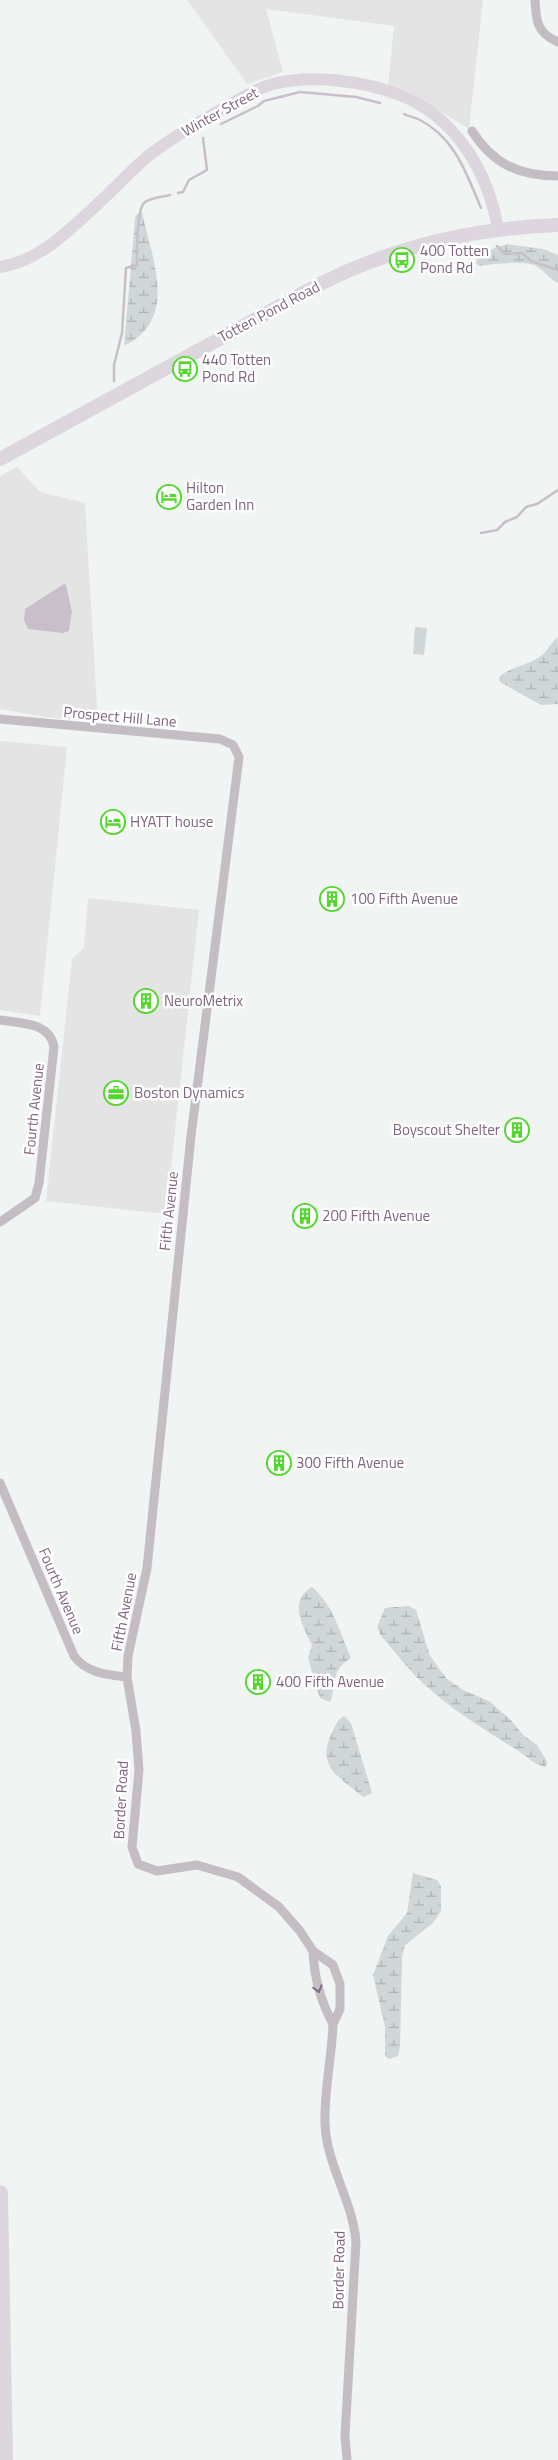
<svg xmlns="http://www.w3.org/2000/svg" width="558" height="2460" viewBox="0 0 558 2460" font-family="'Titillium Web',sans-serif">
<defs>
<pattern id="wetland-marsh" width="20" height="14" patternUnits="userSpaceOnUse" patternTransform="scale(1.25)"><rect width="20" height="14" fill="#cfd7d8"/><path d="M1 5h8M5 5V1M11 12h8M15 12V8" fill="none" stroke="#adb2b4"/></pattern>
</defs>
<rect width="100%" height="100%" fill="#f0f4f2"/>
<g fill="#e4e4e5">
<path d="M187 0H483L469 129 410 92 388 86 394 26 266 9 283 72 247 84Z"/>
<path d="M17 467 40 492 85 503 98 722 46 717 0 709V476Z"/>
<path d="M0 741 67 747 40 1016 0 1010Z"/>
<path d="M88 898 199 910 166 1214 46 1201 72 959 84 948Z"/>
</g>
<path fill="#cfd7d8" d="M415 627 427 628 424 655 413 654Z"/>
<g fill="url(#wetland-marsh)">
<path d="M142 212C151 257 180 319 124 346L135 220 136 215Z"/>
<path d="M507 244 543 249 558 255V283C549 279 544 270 536 266 525 260 492 264 479 266L476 263C478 251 497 248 507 244Z"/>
<path d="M558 637V704L541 705 500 682 499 677C511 666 529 666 542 655 548 650 552 641 558 637Z"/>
<path d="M312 1587C335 1608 339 1631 351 1658 329 1672 338 1681 330 1702L320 1698 308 1658 312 1645C304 1628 287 1601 312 1587Z"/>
<path d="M409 1606 416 1610 430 1656 446 1678 463 1690 489 1701 511 1720 522 1734 537 1745 547 1761 546 1767C534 1765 528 1757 517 1750 485 1730 452 1710 424 1684 408 1670 395 1651 381 1636L377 1627 385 1608Z"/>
<path d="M344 1716 351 1723 372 1793 363 1797C342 1778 316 1769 331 1735 334 1728 337 1720 344 1716Z"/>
<path d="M413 1873 437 1880 441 1886V1911L433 1923 405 1945 402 1957 400 2047 398 2056 389 2059 385 2056V2027L373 1975 388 1936 407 1913Z"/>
</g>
<path fill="#c8bfcb" d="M64 584 66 585 72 612 69 631 63 633 28 629 24 620 25 609Z"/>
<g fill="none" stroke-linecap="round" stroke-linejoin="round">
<g stroke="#c8bfcb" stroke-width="2.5">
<path d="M404 114C409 117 414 117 418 119 455 137 466 173 481 208"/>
<path d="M221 124 258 106 264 101 300 92 356 97 380 103"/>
<path d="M178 193 183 192 189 180 207 170 203 138"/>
<path d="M497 246 505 254 522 253 531 261 558 270"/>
<path d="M114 381V365L122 333 126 268 137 265C137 252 136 211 144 203 150 197 163 197 170 195"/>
<path d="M481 533 497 530 505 522 517 517 526 507 537 504 558 490"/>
</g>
<g stroke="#c4bdc4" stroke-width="9">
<path d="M535 0C536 21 537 33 558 42"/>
<path d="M472 131C493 164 519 176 558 176"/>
<path d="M0 719 220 739 233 745 239 757 191 1136 147 1568 128 1656 127 1677 136 1731 139 1770 132 1847 138 1864 157 1871 197 1865 238 1877 279 1907 300 1931 313 1951 333 1965 340 1984V2009L333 2024C332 2057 324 2090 325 2123 326 2164 353 2201 356 2242L345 2436 347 2460"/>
<path d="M0 1020C20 1023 50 1022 54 1047L39 1183 35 1198 0 1222"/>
<path d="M0 1483 74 1656C86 1673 108 1675 127 1677"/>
<path d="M313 1951C314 1978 320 2000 333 2024"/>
</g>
<path stroke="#ded6de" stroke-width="12" d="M0 267C43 260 71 228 102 200 119 184 134 167 152 153 175 136 200 121 226 107 241 98 256 89 273 84 312 74 363 81 400 95 456 117 488 172 498 229"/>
<path stroke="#ded6de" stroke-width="14" d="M0 459 320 284C395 246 474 228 558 225"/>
<path stroke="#ded6de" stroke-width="16" d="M0 2193 5 2460"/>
</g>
<defs><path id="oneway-chevron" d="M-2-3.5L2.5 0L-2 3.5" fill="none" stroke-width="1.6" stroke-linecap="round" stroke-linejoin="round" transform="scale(1.25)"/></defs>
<use stroke="#826982" href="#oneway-chevron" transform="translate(318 1989) rotate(74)"/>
<defs>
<symbol id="bus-ring" viewBox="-11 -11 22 22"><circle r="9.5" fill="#fff" stroke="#52d72d" stroke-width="1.5"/><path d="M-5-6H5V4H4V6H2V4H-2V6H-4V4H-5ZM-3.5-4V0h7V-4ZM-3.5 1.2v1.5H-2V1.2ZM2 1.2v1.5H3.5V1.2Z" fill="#52d72d"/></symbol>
<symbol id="hotel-ring" viewBox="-11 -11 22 22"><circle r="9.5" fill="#fff" stroke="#52d72d" stroke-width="1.5"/><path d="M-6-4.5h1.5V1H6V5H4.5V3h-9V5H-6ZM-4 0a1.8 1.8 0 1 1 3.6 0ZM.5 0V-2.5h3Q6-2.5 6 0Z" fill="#52d72d"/></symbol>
<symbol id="building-ring" viewBox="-11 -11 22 22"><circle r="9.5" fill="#fff" stroke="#52d72d" stroke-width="1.5"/><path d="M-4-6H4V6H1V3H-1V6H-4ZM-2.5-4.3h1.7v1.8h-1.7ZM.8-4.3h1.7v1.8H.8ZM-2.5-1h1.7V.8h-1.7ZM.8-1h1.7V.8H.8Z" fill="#52d72d"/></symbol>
<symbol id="office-ring" viewBox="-11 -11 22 22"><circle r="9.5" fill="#fff" stroke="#52d72d" stroke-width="1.5"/><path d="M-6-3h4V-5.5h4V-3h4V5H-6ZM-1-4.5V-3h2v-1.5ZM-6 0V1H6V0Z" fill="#52d72d"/></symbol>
</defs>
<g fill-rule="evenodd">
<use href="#bus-ring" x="388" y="246" width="28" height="28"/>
<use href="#bus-ring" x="171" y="355" width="28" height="28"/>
<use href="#hotel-ring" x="155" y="483" width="28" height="28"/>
<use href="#hotel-ring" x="99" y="808" width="28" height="28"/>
<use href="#building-ring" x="318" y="885" width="28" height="28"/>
<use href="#building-ring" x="132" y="987" width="28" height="28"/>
<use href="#office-ring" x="102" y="1079" width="28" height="28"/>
<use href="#building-ring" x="503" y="1116" width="28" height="28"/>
<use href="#building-ring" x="291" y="1202" width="28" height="28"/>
<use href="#building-ring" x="265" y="1449" width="28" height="28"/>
<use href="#building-ring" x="244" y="1668" width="28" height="28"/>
</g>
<g text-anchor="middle" stroke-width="5" stroke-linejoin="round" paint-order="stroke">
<g font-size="15" fill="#7f657f" stroke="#fff">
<text transform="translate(220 112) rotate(-29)" y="5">Winter Street</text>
<text transform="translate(269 312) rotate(-28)" y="5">Totten Pond Road</text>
<text transform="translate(120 717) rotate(5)" y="5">Prospect Hill Lane</text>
<text transform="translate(34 1109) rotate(-84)" y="5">Fourth Avenue</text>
<text transform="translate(169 1211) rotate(-84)" y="5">Fifth Avenue</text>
<text transform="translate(61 1591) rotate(67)" y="5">Fourth Avenue</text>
<text transform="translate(124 1612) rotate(-79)" y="5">Fifth Avenue</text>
<text transform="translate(121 1800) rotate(-87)" y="5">Border Road</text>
<text transform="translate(339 2270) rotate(-89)" y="5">Border Road</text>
</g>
<g font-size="15" fill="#7f657f" stroke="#fff" text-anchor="start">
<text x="420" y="256">400 Totten<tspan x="420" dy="17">Pond Rd</tspan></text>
<text x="202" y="365">440 Totten<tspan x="202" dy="17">Pond Rd</tspan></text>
<text x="186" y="493">Hilton<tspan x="186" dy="17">Garden Inn</tspan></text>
<text x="130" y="827">HYATT house</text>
<text x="350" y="904">100 Fifth Avenue</text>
<text x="164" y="1006">NeuroMetrix</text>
<text x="134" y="1098">Boston Dynamics</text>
<text x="500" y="1135" text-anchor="end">Boyscout Shelter</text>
<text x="322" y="1221">200 Fifth Avenue</text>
<text x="296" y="1468">300 Fifth Avenue</text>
<text x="276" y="1687">400 Fifth Avenue</text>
</g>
</g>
</svg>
